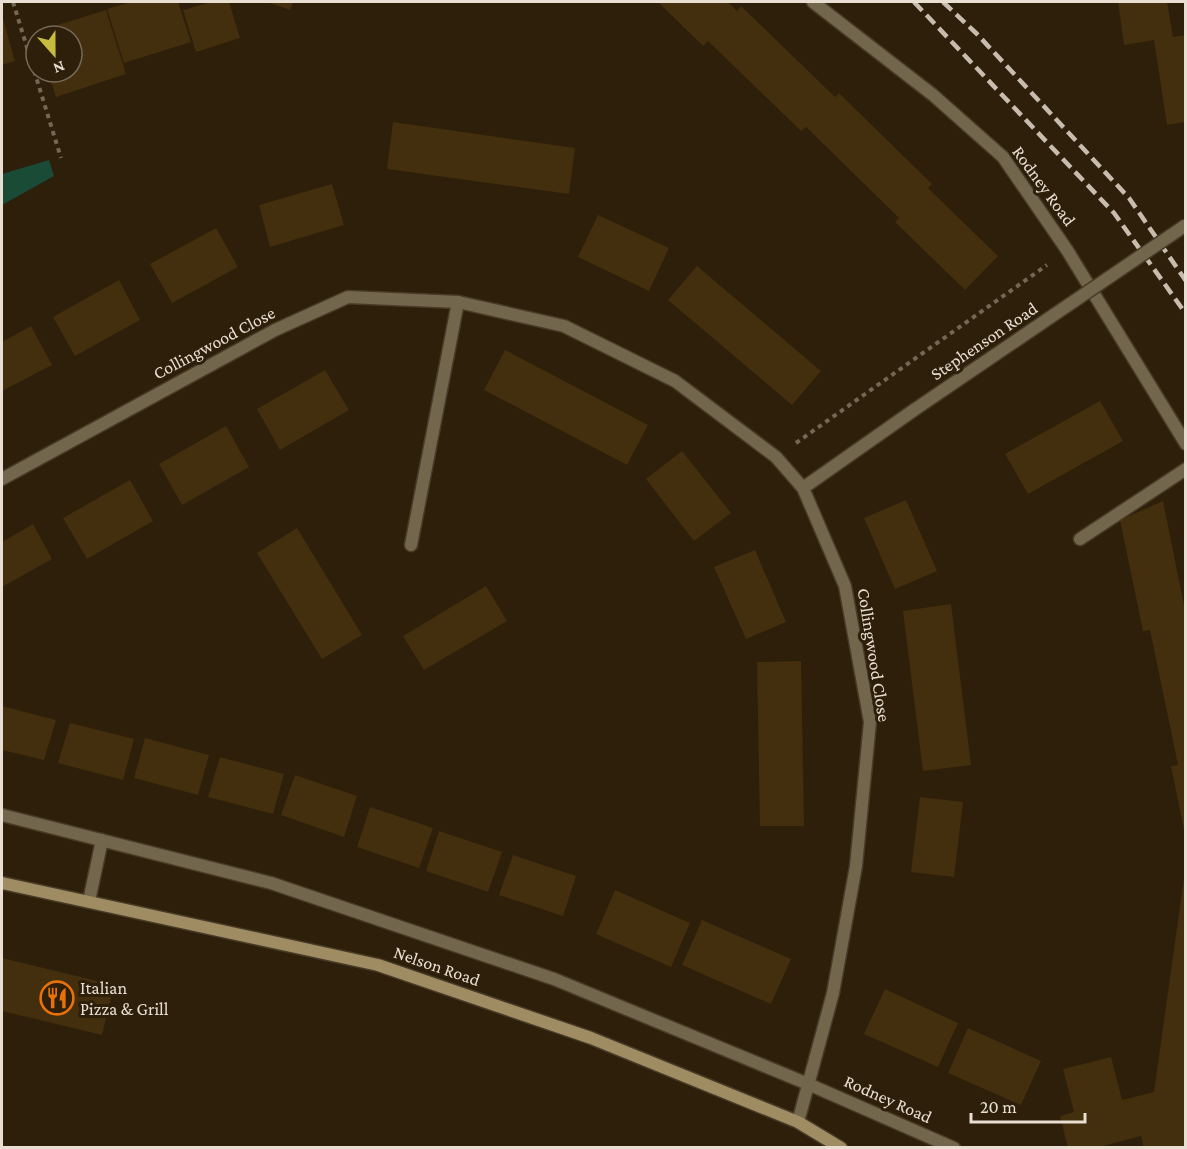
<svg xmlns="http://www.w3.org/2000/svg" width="1187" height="1149" viewBox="0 0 1187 1149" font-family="'Crimson Pro',serif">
<rect width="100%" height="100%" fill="#2d1f0a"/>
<path fill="#1a4b37" d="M49 160 54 176 2 205V174Z"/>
<g fill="#432e0d">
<path d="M131 2H178L191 42 124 63 107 9Z"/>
<path d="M211 2H229L240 38 196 52 183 10Z"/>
<path d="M267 2H293L290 10Z"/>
<path d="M658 2H728L737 11 741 6 835 97 839 93 932 184 928 188 998 256 965 290 895 222 899 218 806 127 801 131 708 41 703 46Z"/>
<path d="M1118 2H1167L1173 37 1185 35V122L1167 125 1154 40 1124 45Z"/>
<path d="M106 10 126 74 56 97 48 72H72V36H37L35 32Z"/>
<path d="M2 15 15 61 2 65Z"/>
<path d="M393 122 575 148 569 194 387 169Z"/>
<path d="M332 184 344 225 270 247 259 205Z"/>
<path d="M598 215 669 248 649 291 578 257Z"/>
<path d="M216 228 238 267 172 303 150 264Z"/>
<path d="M697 266 821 371 792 405 668 300Z"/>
<path d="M119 280 140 320 75 356 53 317Z"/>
<path d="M31 326 52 365 2 391V342Z"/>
<path d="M505 350 648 425 627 465 484 390Z"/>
<path d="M325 370 349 410 280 450 257 409Z"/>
<path d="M1100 401 1123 441 1028 494 1005 454Z"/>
<path d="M226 426 249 467 182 505 159 464Z"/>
<path d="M682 451 731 513 694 541 646 479Z"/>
<path d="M130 480 153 521 87 559 63 518Z"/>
<path d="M906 500 937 571 895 589 864 518Z"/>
<path d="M1163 501 1185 610 1184 830 1171 766 1178 765 1171 731 1150 630 1143 631 1120 520Z"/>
<path d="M33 524 52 559 2 587V542Z"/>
<path d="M297 528 362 635 322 659 257 553Z"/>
<path d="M755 550 786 622 746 639 714 567Z"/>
<path d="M486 586 507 621 424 670 403 636Z"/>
<path d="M951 604 971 765 923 771 903 611Z"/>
<path d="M801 661 804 826H760L757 662Z"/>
<path d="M2 706 56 720 44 760 2 750Z"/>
<path d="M70 723 134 739 123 780 58 763Z"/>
<path d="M145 738 209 755 198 795 134 778Z"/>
<path d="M220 757 284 774 273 814 208 797Z"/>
<path d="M295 775 357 796 344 837 281 815Z"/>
<path d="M920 797 963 802 954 877 911 872Z"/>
<path d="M370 807 433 828 419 868 357 847Z"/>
<path d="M439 831 502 852 488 892 426 871Z"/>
<path d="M513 855 576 876 563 916 499 895Z"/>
<path d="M1184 878 1185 1148H1144L1141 1136 1096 1148H1068L1060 1116 1074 1112 1063 1069 1111 1057 1122 1100 1154 1092Z"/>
<path d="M615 890 690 923 671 967 596 934Z"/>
<path d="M702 920 791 959 771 1004 682 965Z"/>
<path d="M2 958 114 985 102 1035 2 1011Z"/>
<path d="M885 989 958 1023 938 1067 864 1034Z"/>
<path d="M968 1028 1041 1061 1021 1105 948 1073Z"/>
</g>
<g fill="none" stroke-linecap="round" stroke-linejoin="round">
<defs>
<g id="service">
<path d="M1080 539 1186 469"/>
<path d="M2 815 271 883 554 979 808 1084"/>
<path d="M89 901 102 840"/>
</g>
<g id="minor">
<path d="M813 2 933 95 1003 157 1067 250 1186 444"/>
<path d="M2 479 275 330 348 297 458 302 564 326 675 381 776 457 803 488 845 586 870 722 856 866 833 993 798 1122"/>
<path d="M803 488 914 410"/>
<path d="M411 545 458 302"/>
<path d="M808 1084 954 1148"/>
</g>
<path id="secondary" d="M2 883 378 965 591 1038 798 1122 841 1148"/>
</defs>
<use href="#service" stroke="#473a26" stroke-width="15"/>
<use href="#minor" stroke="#473a26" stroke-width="15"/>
<use href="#secondary" stroke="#473a26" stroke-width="15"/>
<g stroke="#736755" stroke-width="4" stroke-dasharray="4.5 4.5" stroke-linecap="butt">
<path d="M13 2 61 158"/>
<path d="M796 443 1047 265"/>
</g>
<use href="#service" stroke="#72664c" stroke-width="12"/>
<use href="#minor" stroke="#72664c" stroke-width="12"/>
<use href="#secondary" stroke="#9f8c62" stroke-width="12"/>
<g stroke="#c7bcae" stroke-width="4.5" stroke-dasharray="12 6" stroke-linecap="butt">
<path d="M914 2 1114 213 1186 314"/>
<path d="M943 2 977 34 1129 198 1186 281"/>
</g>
<defs>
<path id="minor-bridge" d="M914 410 1186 225"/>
</defs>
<use href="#minor-bridge" stroke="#473a26" stroke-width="15" stroke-linecap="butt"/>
<use href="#minor-bridge" stroke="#72664c" stroke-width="12"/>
</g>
<defs>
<symbol id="restaurant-ring" viewBox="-11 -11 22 22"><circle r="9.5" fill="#2d1f0a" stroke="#e8710a" stroke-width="1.5"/><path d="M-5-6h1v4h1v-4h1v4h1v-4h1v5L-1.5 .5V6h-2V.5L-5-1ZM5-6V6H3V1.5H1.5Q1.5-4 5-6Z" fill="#e8710a"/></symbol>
</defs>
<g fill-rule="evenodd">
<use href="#restaurant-ring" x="38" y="979" width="38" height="38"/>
</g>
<g text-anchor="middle" stroke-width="6" stroke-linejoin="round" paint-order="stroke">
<g font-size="18" fill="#e8ded1" stroke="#2d1f0a">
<text transform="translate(1044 186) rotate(54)" y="6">Rodney Road</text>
<text transform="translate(984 341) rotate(-34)" y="6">Stephenson Road</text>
<text transform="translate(214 343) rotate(-28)" y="6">Collingwood Close</text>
<text transform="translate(874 655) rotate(81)" y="6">Collingwood Close</text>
<text transform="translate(437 966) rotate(19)" y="6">Nelson Road</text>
<text transform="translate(888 1099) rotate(24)" y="6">Rodney Road</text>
</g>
<g font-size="18" fill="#e8ded1" stroke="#2d1f0a" text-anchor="start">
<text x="80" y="994">Italian<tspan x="80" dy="21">Pizza &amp; Grill</tspan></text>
</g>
</g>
<rect width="1187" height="1149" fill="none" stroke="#e8ded1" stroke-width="6"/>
<g transform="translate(54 54) rotate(159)"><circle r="28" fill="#2d1f0a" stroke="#786b5a" stroke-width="1.5"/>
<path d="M0-4.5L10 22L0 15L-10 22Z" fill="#c6bc3d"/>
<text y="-9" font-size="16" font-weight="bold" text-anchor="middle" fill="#e8ded1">N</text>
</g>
<path d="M971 1113v9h114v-9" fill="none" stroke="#e8ded1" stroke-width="3"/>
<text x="980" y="1113" font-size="18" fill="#e8ded1" stroke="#2d1f0a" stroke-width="4.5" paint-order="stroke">20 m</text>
</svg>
